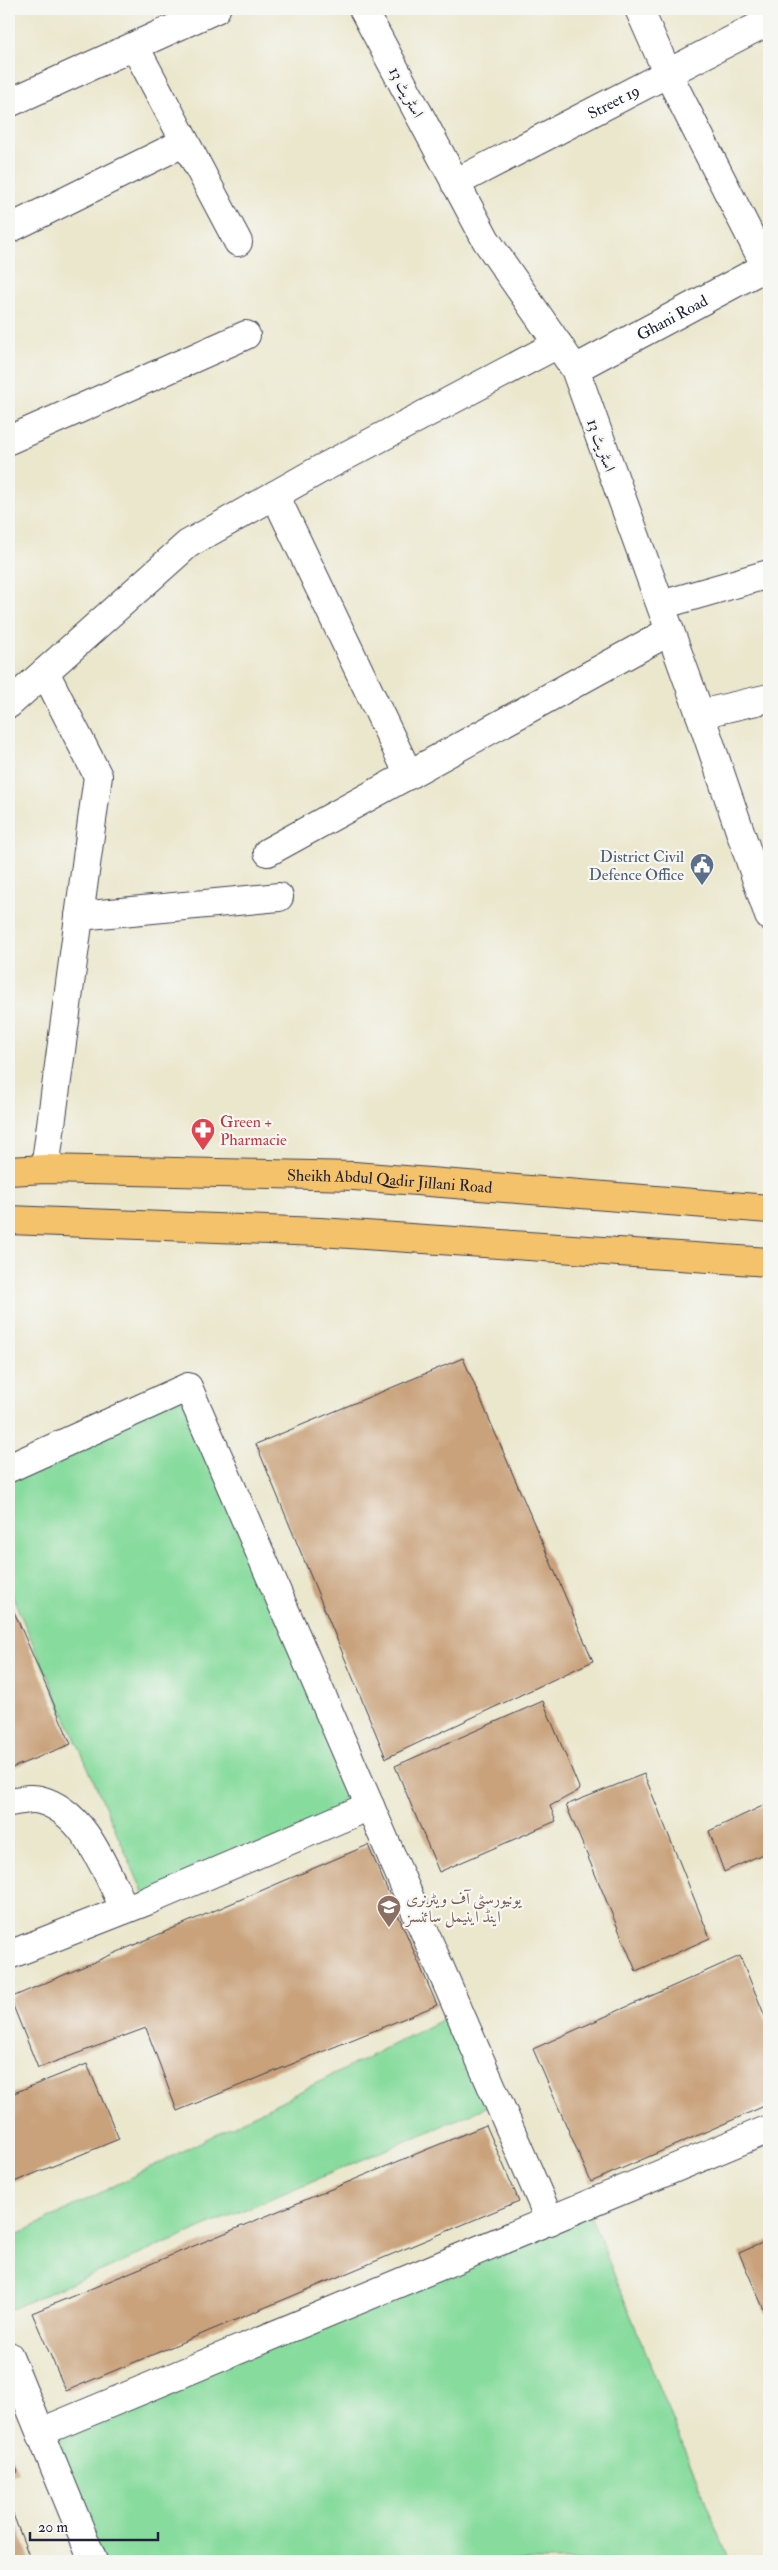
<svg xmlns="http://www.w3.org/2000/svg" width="778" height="2570" viewBox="0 0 778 2570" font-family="'IM FELL Double Pica',Amiri,serif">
<rect width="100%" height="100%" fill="#f6f6f2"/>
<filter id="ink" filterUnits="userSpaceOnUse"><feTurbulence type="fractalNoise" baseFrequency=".02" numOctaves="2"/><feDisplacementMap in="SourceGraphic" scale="10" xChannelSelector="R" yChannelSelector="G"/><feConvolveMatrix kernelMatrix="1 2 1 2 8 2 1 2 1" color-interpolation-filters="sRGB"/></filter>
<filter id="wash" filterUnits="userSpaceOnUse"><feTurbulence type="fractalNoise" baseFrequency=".0096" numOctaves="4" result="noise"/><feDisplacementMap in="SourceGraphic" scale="20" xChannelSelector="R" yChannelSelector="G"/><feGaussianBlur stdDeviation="1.12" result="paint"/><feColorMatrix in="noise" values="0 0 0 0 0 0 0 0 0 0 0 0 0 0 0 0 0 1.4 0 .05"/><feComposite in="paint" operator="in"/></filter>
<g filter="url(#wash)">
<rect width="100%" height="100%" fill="#ebe7cd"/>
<g fill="#87db9d" stroke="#547e6c">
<path d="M188 1387 370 1806 147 1901 9 1589V1468Z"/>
<path d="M459 2011 498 2102 9 2310V2239Z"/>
<path d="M586 2205 730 2561H93L41 2432Z"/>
</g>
<g id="blocks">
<g fill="#c9a27c">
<path d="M463 1358 593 1661 386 1758 256 1444Z"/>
<path d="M9 1600 71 1744 9 1769Z"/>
<path d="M543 1701 580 1790 550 1806 556 1821 439 1872 395 1766Z"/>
<path d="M644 1774 710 1938 636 1971 566 1805Z"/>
<path d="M769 1803V1851L724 1872 709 1831Z"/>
<path d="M368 1845 437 2005 177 2111 146 2028 38 2068 10 1998Z"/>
<path d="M740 1956 769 2026V2104L591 2182 533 2049Z"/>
<path d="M87 2064 119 2139 9 2184V2095Z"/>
<path d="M486 2125 519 2201 66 2391 32 2313Z"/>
<path d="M769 2240V2321L739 2253Z"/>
<path d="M9 2451 18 2472 9 2476Z"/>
<path d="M9 2504 31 2561H9Z"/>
</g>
</g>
</g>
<g filter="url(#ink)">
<use href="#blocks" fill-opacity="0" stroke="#404051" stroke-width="1"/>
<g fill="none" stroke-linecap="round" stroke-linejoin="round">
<defs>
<g id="minor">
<path d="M363 9 486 240 575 369 700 714 769 916"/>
<path d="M639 9 667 72 766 267"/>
<path d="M135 47 238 242"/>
<path d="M9 103 216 9"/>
<path id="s1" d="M455 183 769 21"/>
<path d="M9 229 185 142"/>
<path id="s2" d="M575 369 769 265"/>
<path d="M9 440 246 335"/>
<path d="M275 495 409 775"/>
<path d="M661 605 769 574"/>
<path d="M45 672 98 776 45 1169"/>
<path d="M9 704 188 544 319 470 558 344"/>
<path d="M700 714 769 698"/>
<path d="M268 852 670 631"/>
<path d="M79 916 279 897"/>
<path d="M9 1468 188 1387 550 2221"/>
<path d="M9 1802C18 1801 31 1797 40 1800 86 1812 105 1871 125 1909"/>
<path d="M9 1955 147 1901 370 1806"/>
<path d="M9 2356 93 2561"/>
<path d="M41 2432 769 2129"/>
</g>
<g id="major">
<path id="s3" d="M9 1171 45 1169 354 1176 769 1209"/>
<path d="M9 1220 320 1232 769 1262"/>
</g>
</defs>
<use href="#minor" stroke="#404051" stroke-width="30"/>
<use href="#major" stroke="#404051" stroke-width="30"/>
<use href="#minor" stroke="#fff" stroke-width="28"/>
<use href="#major" stroke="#f4c26a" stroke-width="28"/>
</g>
</g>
<defs>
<symbol id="civic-pin" viewBox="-11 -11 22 30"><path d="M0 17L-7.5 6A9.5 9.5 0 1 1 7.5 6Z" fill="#5c6f8a" stroke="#f6f6f2"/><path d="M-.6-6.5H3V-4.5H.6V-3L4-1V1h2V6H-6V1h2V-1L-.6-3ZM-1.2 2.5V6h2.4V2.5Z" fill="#fff"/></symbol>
<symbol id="pharmacy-pin" viewBox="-11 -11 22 30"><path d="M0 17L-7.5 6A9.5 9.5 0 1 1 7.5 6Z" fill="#e0444e" stroke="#f6f6f2"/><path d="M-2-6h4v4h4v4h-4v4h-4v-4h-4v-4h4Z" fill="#fff"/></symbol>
<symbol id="university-pin" viewBox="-11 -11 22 30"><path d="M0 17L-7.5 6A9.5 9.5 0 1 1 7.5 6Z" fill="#8d6e63" stroke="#f6f6f2"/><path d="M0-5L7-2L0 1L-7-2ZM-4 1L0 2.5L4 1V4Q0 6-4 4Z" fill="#fff"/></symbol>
</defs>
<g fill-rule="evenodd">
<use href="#civic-pin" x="688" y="851" width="28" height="38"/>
<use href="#pharmacy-pin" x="189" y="1116" width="28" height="38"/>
<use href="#university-pin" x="375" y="1893" width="28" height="38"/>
</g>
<g text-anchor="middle" stroke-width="4.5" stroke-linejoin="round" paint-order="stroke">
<g font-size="16" fill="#22223b" stroke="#f6f6f2">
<text transform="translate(407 92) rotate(62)" y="6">اسٹریٹ 13</text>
<text dy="6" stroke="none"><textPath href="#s1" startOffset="178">Street 19</textPath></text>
<text dy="6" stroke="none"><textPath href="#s2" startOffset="110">Ghani Road</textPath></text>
<text transform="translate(602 445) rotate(70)" y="6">اسٹریٹ 13</text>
<text dy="6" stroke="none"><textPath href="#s3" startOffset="381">Sheikh Abdul Qadir Jillani Road</textPath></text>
</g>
<g font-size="16" fill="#4e5e75" stroke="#f6f6f2" text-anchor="end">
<text x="684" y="862">District Civil<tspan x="684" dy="18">Defence Office</tspan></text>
</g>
<g font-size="16" fill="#be3a42" stroke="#f6f6f2" text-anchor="start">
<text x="220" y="1127">Green +<tspan x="220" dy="18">Pharmacie</tspan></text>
</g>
<g font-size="16" fill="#785e54" stroke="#f6f6f2" text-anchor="start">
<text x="406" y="1904">یونیورسٹی آف ویٹرنری<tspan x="406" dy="18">اینڈ اینیمل سائنسز</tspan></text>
</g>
</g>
<rect width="778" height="2570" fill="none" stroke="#f6f6f2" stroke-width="30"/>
<path d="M30 2532v8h128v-8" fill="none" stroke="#22223b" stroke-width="2.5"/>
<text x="38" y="2532" font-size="15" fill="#22223b" stroke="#f6f6f2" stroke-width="4" paint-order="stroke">20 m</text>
</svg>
